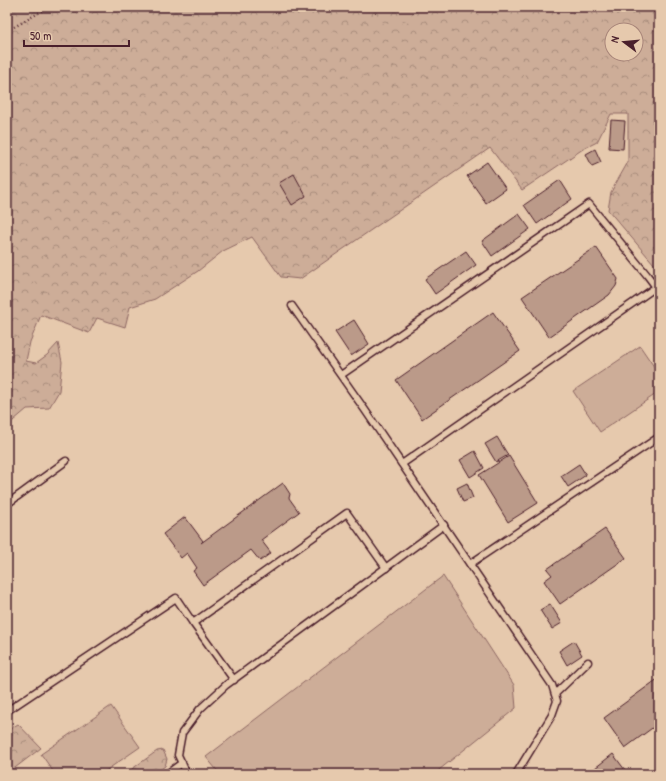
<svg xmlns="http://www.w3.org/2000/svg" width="666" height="781" viewBox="0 0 666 781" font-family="'Patrick Hand',sans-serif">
<defs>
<pattern id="forest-crowns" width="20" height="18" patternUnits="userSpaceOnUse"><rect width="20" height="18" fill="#cdad98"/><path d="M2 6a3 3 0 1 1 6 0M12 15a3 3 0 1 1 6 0" fill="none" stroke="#a88c7c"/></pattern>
</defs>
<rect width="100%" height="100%" fill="#e6c9ad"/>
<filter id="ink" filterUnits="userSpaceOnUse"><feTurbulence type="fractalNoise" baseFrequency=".025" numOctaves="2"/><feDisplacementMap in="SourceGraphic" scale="8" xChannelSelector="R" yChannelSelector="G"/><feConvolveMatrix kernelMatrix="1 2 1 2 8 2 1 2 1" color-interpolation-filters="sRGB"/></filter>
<g filter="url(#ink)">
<g fill="url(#forest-crowns)" stroke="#8c6662" fill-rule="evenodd">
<path d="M7 7H659V272L654 264 608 210 611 192 628 162V114H611L597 142 583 149 522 190 490 148 300 279 281 277 252 237 223 251 198 271 155 299 130 307 125 327 97 318 89 333 41 315 30 342 26 361 36 363 47 355 58 343 62 362 59 391 49 408 27 409 7 426ZM612 30H636V54H612Z"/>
<path d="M18 724 41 748 7 774V731Z"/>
<path d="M163 750 167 759 165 766 154 774H125L157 751Z"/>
</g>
<g fill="#cdad98" stroke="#8c6662">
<path d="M640 346 659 374V392L600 432 573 391Z"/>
<path d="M443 576 514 685 516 708 434 774H220L206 757Z"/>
<path d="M111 706 140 747 101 774H55L41 754Z"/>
</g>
<g fill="#bb9a89" stroke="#4a1f2b">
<path d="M611 120 625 121 623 149 609 148Z"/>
<path d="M595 149 601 162 592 166 586 154Z"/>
<path d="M487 162 506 189 486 203 467 176Z"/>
<path d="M294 174 306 196 292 205 279 183Z"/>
<path d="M560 180 572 199 537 224 524 205Z"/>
<path d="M519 214 530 229 492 256 482 241Z"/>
<path d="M596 247 618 279 616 286 609 295 549 337 522 297Z"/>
<path d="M466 251 476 265 435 294 425 279Z"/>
<path d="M493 312 520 351 422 419 396 380Z"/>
<path d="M354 320 369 344 351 356 335 332Z"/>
<path d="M497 437 508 455 496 462 485 444Z"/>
<path d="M475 451 484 468 470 477 460 460Z"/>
<path d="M509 456 538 503 508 522 479 475Z"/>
<path d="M579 464 586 475 568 487 561 476Z"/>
<path d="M283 483 290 494 289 498 299 512 261 540 271 553 260 561 251 550 203 585 193 571 197 568 187 553 181 558 163 534 185 517 203 541 201 543Z"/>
<path d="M467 483 473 498 463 502 457 488Z"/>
<path d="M605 529 626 558 560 604 544 581 552 575 547 569Z"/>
<path d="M550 604 562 623 552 629 540 610Z"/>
<path d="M574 641 582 655 567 665 559 651Z"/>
<path d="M659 678V723L625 748 604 718Z"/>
<path d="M613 754 628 774H600L595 768Z"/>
</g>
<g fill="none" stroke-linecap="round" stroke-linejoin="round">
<defs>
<g id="lane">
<path d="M292 306 365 410 552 685 557 701 552 715 516 774"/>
<path d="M341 375 589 204 647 275 659 291"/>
<path d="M402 464 656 287"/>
<path d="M7 504 66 461"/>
<path d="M470 564 659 437"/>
<path d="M234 680 193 623 347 513 386 568"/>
<path d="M555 694 588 662"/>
<path d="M7 711 176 598 193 623"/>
<path d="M167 774 182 763"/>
<path d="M187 774 178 755 182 733 200 709 226 685 444 525"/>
</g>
</defs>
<use href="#lane" stroke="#4a1f2b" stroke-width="9"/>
<path stroke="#4a1f2b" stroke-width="2.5" stroke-dasharray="1 3" stroke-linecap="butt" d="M7 31 49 7"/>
<use href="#lane" stroke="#e6c9ad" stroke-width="6"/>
</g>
</g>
<rect width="666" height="781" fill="none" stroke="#e6c9ad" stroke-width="24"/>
<rect x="12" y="12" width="642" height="757" fill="none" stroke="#4a1f2b" stroke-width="1.5" filter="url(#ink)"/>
<g transform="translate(624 42) rotate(286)"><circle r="19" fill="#e6c9ad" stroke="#a88579"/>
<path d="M0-3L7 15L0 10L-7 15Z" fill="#4a1f2b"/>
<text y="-6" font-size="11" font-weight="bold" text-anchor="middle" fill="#4a1f2b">N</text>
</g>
<path d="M24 40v6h105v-6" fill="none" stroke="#4a1f2b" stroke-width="2"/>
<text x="30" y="40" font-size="12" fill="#4a1f2b" stroke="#e6c9ad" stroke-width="3" paint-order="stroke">50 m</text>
</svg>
